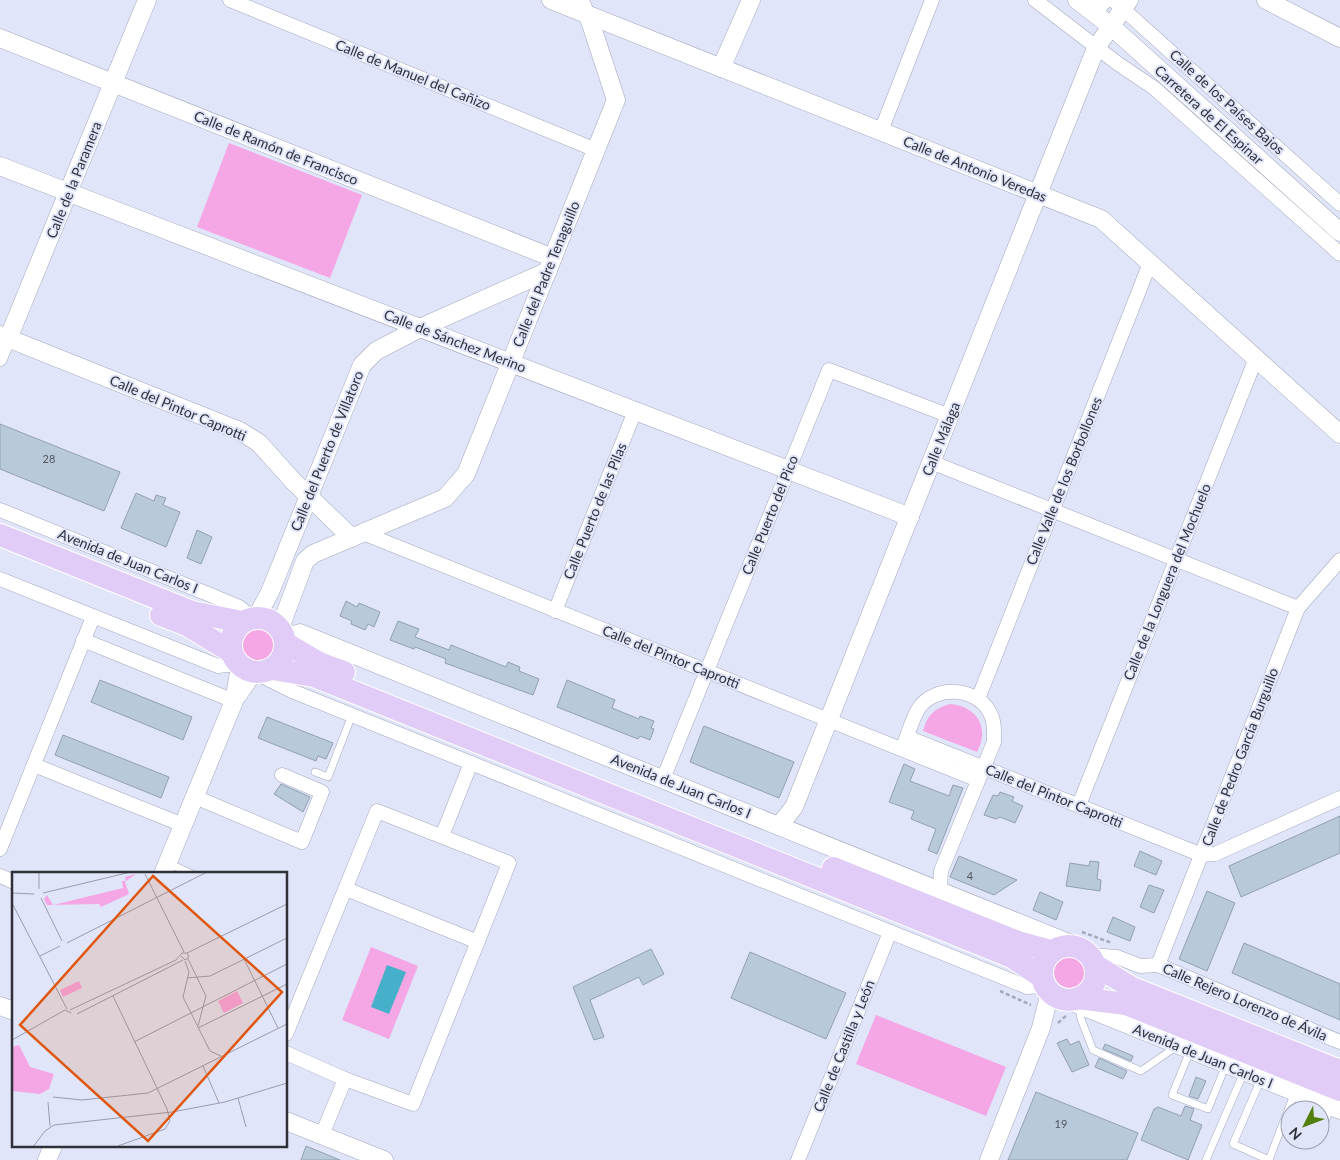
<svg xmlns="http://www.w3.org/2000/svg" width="1340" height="1160" viewBox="0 0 1340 1160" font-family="Lato,sans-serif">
<rect width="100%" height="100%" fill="#e0e5fa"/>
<g fill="#f5a6e4">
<path d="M229 143 362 195 330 278 197 227Z"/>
<circle cx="258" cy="646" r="17"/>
<path d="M950 704C977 706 990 728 977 752L923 731C927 715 935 708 950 704Z"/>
<path d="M371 947 418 966 389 1039 342 1020Z"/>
<circle cx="1070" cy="972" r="16"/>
<path d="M876 1015 1006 1067 986 1116 856 1064Z"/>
</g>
<path fill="#46b0cb" d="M387 965 406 972 389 1014 371 1007Z"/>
<g fill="#b8c9d9" stroke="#91a1b1">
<path d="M0 424 120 472 104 511 0 469Z"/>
<path d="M136 493 154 501 156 495 166 498 163 505 180 512 166 547 121 528Z"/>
<path d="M197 530 212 537 201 564 187 558Z"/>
<path d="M346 601 357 607 359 603 380 612 374 627 368 624 365 630 351 624 352 621 340 616Z"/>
<path d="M398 621 419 629 415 637 449 650 451 645 506 667 508 662 520 667 519 671 539 679 533 695 445 663 446 659 415 647 414 649 390 640Z"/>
<path d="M100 680 192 717 183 740 91 702Z"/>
<path d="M567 680 615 700 612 708 639 719 640 716 654 721 651 728 654 729 650 740 640 736 638 739 557 707Z"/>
<path d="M267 717 333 743 326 759 318 756 316 761 258 738Z"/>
<path d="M704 726 794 762 779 798 690 762Z"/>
<path d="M63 735 169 777 161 798 55 755Z"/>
<path d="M904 764 915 769 910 781 949 796 953 785 963 788 937 854 928 850 936 829 911 819 914 811 889 802Z"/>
<path d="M281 784 310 797 303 812 274 794Z"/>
<path d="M1000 792 1014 797 1012 801 1023 806 1015 823 1000 817 996 819 984 815 993 795 998 796Z"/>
<path d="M1340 816V853L1241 897 1229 866Z"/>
<path d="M1140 851 1162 861 1156 875 1134 866Z"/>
<path d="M959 856 1017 880 994 895 950 877Z"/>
<path d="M1090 861 1099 862 1097 879 1101 880 1100 891 1066 886 1070 863 1089 866Z"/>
<path d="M1149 885 1164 890 1154 913 1140 907Z"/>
<path d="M1207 891 1235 903 1207 971 1179 959Z"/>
<path d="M1040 892 1063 902 1056 920 1033 910Z"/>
<path d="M1113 917 1135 927 1130 941 1107 932Z"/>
<path d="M1244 943 1340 984V1020L1232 973Z"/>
<path d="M651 949 664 974 643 985 639 977 590 1000 604 1037 594 1040 573 987Z"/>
<path d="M750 952 846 993 826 1039 731 998Z"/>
<path d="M1067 1039 1070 1045 1079 1041 1089 1065 1072 1072 1057 1043Z"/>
<path d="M1105 1044 1133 1056 1131 1061 1103 1049Z"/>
<path d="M1099 1058 1127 1071 1123 1079 1095 1067Z"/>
<path d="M1196 1077 1206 1081 1198 1099 1189 1096Z"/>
<path d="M1036 1092 1138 1133 1127 1160H1008Z"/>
<path d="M1185 1106 1194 1109 1190 1120 1202 1125 1188 1160 1141 1140 1154 1109 1158 1107 1181 1116Z"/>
<path d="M306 1146 340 1160H301Z"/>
</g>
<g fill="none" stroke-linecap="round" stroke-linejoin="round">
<defs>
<g id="service">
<path d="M315 772 328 777 352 715"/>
<path d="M168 863 192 874"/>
<path d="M1079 1007 1081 1019 1093 1050 1141 1071 1177 1046"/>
<path d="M1190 1051 1172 1095 1208 1109 1226 1065"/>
<path d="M1261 1079 1233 1144 1269 1160 1295 1092"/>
<path d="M1322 1129 1331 1106"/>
<path d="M1206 1160 1244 1072"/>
</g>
<g id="minor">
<path d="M230 0 596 150"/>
<path d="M582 0 588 15"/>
<path d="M1035 0 1117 63 1154 88 1340 254"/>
<path d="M1113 0 1340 204"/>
<path d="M881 131 932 0"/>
<path d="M0 359 8 339"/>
<path d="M931 462 1298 608"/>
<path d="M0 510 213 596 239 607 253 618"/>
<path d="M363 533 978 780"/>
<path d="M0 579 218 666 237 664"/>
<path d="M555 611 635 411"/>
<path d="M83 640 234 701"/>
<path d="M256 673 292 691 1027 987 1046 986"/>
<path d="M978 699 1150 263"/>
<path d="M907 737 1202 855 1215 854 1340 798"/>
<path d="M904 744C909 733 912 718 919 708 935 685 975 687 989 711 995 721 994 731 994 742L941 871 940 891"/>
<path d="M34 765 183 825"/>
<path d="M663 779 829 370 950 416"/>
<path d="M195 797 302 842 322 792 282 775"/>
<path d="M1079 805 1256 358"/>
<path d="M442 836 471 763"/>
<path d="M0 849 93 617"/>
<path d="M0 876 14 882"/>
<path d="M346 889 478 942"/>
<path d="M1090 955 1117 957 1140 966 1158 965 1340 1042"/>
<path d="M1158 965 1298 608 1340 560"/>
<path d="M286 1034 377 811 509 863 413 1104 345 1079 286 1053"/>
<path d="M322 1135 345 1079"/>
<path d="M798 1160 890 932"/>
</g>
<g id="tertiary">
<path d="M551 0 1101 219 1340 434"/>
<path d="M1077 0 1112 27 1340 232"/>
<path d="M1266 0 1340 38"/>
<path d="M1093 11 1104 0"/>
<path d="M0 38 553 258"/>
<path d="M721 68 751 0"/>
<path d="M0 166 910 517"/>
<path d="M0 335 240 431 259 443 294 482 352 538"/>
<path d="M8 339 147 0"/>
<path d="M256 618 270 592 362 365 376 351 420 328 548 271"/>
<path d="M280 628 305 561 313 554 445 498 466 474 616 100 588 15"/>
<path d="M284 638 300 633 1076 946"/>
<path d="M237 696 253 673"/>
<path d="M779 826 794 807 1096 48 1129 0"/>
<path d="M163 874 234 701 240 667"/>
<path d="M1067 1000 1340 1110"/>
<path d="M0 1006 14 1011"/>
<path d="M286 1121 384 1160"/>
<path d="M47 1160 53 1146"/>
<path d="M989 1160 1041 1028 1050 992"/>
</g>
<g id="trunk">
<path d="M0 535 192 612 242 622"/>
<path d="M161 615 187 625 230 651"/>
<circle cx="258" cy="645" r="27"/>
<path d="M285 643 319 663 344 672"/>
<path d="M272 669 314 676 1012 957 1042 977"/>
<path d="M833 868 1018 942 1051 951"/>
<circle cx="1069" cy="973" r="27"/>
<path d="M1095 965 1132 988 1340 1071"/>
<path d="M1078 998 1126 1004 1340 1090"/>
</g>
</defs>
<use href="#service" stroke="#a2a7bb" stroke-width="8"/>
<use href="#minor" stroke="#a2a7bb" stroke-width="15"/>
<use href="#tertiary" stroke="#a2a7bb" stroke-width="19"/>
<use href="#trunk" stroke="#fff" stroke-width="24"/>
<g stroke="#a4a8b8" stroke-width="2.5" stroke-dasharray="4 2.5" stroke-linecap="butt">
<path d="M1082 932 1112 943"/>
<path d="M1000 991 1031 1005"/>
<path d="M1058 1023 1067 1015"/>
</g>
<use href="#service" stroke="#fff" stroke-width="7"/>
<use href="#minor" stroke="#fff" stroke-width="14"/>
<use href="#tertiary" stroke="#fff" stroke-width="18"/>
<use href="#trunk" stroke="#e0ccf6" stroke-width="22"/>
</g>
<g text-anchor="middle" stroke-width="4" stroke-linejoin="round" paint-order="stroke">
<g font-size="11" fill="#515660">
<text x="49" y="463">28</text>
<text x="970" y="880">4</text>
<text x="1061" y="1128">19</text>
</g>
<g font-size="14" fill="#2f3038" stroke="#e0e5fa">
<text transform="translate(413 75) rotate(22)" y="5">Calle de Manuel del Cañizo</text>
<text transform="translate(1227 102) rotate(42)" y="5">Calle de los Países Bajos</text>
<text transform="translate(1209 115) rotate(42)" y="5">Carretera de El Espinar</text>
<text transform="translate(276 148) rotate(22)" y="5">Calle de Ramón de Francisco</text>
<text transform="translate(975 169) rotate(22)" y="5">Calle de Antonio Veredas</text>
<text transform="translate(74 180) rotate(-68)" y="5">Calle de la Paramera</text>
<text transform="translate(546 274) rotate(-68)" y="5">Calle del Padre Tenaguillo</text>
<text transform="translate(455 341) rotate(21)" y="5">Calle de Sánchez Merino</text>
<text transform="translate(178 408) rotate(23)" y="5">Calle del Pintor Caprotti</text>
<text transform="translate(941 439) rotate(-68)" y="5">Calle Málaga</text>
<text transform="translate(327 451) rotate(-68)" y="5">Calle del Puerto de Villatoro</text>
<text transform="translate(1064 481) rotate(-68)" y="5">Calle Valle de los Borbollones</text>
<text transform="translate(595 511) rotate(-68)" y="5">Calle Puerto de las Pilas</text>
<text transform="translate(770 515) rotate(-68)" y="5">Calle Puerto del Pico</text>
<text transform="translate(128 561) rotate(22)" y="5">Avenida de Juan Carlos I</text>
<text transform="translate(1167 582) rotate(-68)" y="5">Calle de la Longuera del Mochuelo</text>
<text transform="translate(671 657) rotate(22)" y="5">Calle del Pintor Caprotti</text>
<text transform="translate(1240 757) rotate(-69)" y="5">Calle de Pedro García Burguillo</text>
<text transform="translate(681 786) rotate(22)" y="5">Avenida de Juan Carlos I</text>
<text transform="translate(1054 796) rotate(22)" y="5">Calle del Pintor Caprotti</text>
<text transform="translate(1245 1002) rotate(23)" y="5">Calle Rejero Lorenzo de Ávila</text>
<text transform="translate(844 1046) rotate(-68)" y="5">Calle de Castilla y León</text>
<text transform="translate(1203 1056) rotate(22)" y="5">Avenida de Juan Carlos I</text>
</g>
</g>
<g transform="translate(12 872)">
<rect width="275" height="275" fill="#e0e5fa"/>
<path d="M124 2 113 10 117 22 89 35 87 32 35 33 32 27 35 23 41 33 111 16 110 9H114L113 5ZM67 109 70 116 51 125 48 118ZM225 119 231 131 212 141 206 129ZM7 173 18 195 42 202 37 217 28 222 0 219V175Z" fill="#f5a6e4"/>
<path fill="none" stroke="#999dac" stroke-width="1" d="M133 2 172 80M27 17V0M0 21 22 22M31 21 119 0M29 26 50 69M0 31 55 137M55 71 195 0M175 81 275 32M28 84 48 74M176 87 194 124 186 154M232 87 266 156M173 89 177 100 171 125 198 179 209 184M175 106 198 104 275 66M101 124 155 237 158 249 153 257 106 274M58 138 164 88 170 81H175L177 85 173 88 169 84M65 142 171 88M186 156 275 112M0 168 53 138 59 141M122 170 275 92M191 194 207 231M41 225 70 228 136 221 275 152M226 226 234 255M36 230 38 254M21 275 33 259 42 253 160 240 213 230 275 211"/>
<path fill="#df570e" fill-opacity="0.15" stroke="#df570e" stroke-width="2.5" d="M141 4 270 120 136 269 8 153Z"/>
<rect width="275" height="275" fill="none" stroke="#2f3038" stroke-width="2.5"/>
</g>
<g transform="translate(1305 1125) rotate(228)"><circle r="24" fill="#e0e5fa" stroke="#999dac"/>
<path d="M0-4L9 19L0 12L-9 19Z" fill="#517f0a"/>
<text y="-8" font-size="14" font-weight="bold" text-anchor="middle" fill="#2f3038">N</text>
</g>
</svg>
